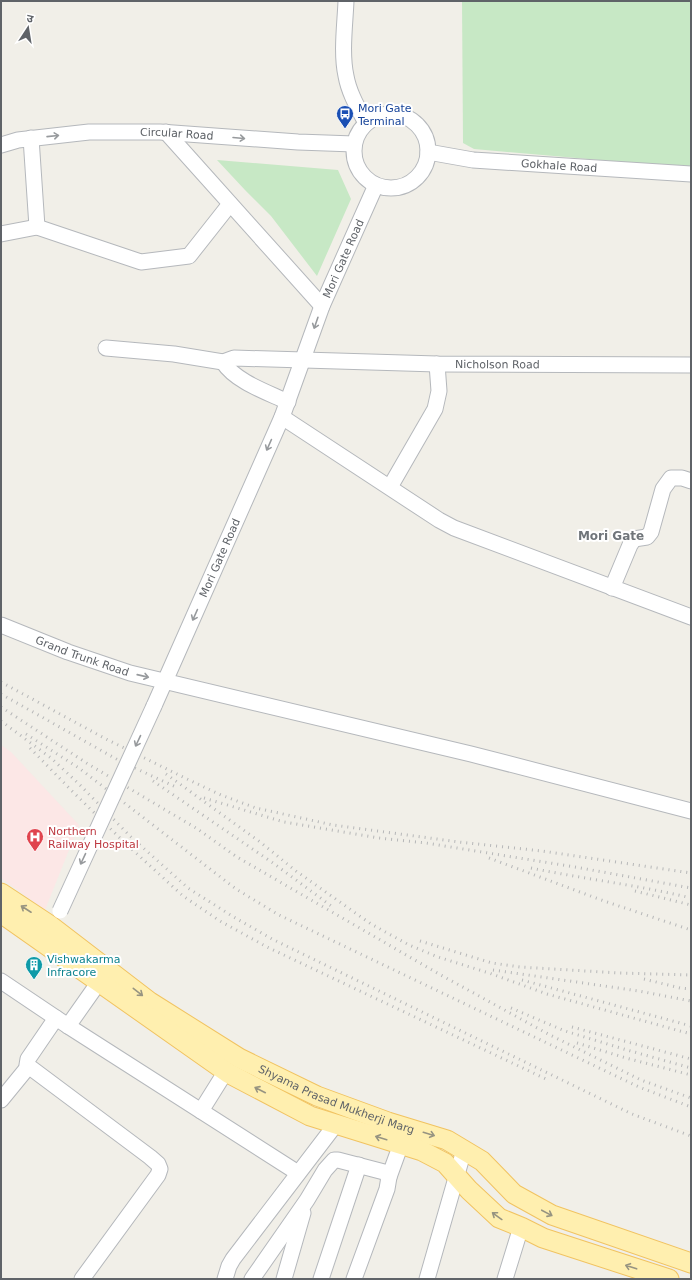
<svg xmlns="http://www.w3.org/2000/svg" width="692" height="1280" viewBox="0 0 692 1280" font-family="'DejaVu Sans','Noto Sans Devanagari',sans-serif">
<rect width="100%" height="100%" fill="#f1efe8"/>
<path fill="#fce7e6" d="M1 745 11 752 79 825 45 910 1 878Z"/>
<g fill="#c7e8c5">
<path d="M462 1H691V168L474 149 463 143Z"/>
<path d="M217 160 338 170 351 199 317 276 271 216 245 190Z"/>
</g>
<g fill="none" stroke-linecap="round" stroke-linejoin="round">
<defs>
<g id="minor">
<path d="M346 1C345 25 341 53 346 76 349 93 358 108 366 123"/>
<circle cx="391" cy="151" r="37"/>
<path d="M166 132 322 306"/>
<path d="M31 138 37 227"/>
<path id="s1" d="M1 145 18 140 89 132H160L298 142 354 144"/>
<path id="s2" d="M428 152 473 160 691 174"/>
<path d="M1 234 37 227 141 262 189 256 230 204"/>
<path id="s3" d="M106 348 174 354 223 362 234 358 437 364 691 365"/>
<path d="M223 362C236 382 267 392 288 402"/>
<path d="M282 417 439 520 454 528 691 617"/>
<path d="M390 487 435 409 439 391 437 364"/>
<path d="M612 588 630 545 634 539 647 537 651 532 663 489 671 478H682L691 481"/>
<path id="s4" d="M1 625 68 652 130 673 471 754 691 811"/>
<path id="s5" d="M154 706 282 417 322 306 376 185"/>
<path d="M1 981 68 1026 298 1173"/>
<path d="M56 1018 28 1059 27 1065 150 1157 158 1164 160 1169 158 1175 82 1279"/>
<path d="M68 1026 99 982"/>
<path d="M1 1100 28 1067"/>
<path d="M201 1111 226 1071"/>
<path d="M389 1177 401 1144"/>
<path d="M225 1279 229 1266 233 1259 336 1124"/>
<path d="M252 1279 307 1200 325 1170 334 1160H338L384 1172 389 1177 387 1189 354 1279"/>
<path d="M284 1279 303 1213"/>
<path d="M321 1279 359 1165"/>
<path d="M427 1279 464 1150"/>
<path d="M505 1279 521 1227"/>
</g>
<g id="major">
<path id="s6" d="M1 893 51 926 150 1002 239 1058 317 1096 388 1122 447 1140 482 1161 514 1194 552 1215 691 1263"/>
<path d="M1 913 228 1073 310 1116 422 1151 445 1163 469 1190 499 1218 521 1227 543 1238 669 1279"/>
</g>
</defs>
<use href="#minor" stroke="#b5b8bc" stroke-width="17"/>
<use href="#major" stroke="#f1c361" stroke-width="21"/>
<use href="#minor" stroke="#fff" stroke-width="15"/>
<use href="#major" stroke="#ffefaf" stroke-width="19"/>
<g stroke="#b6b7b8" stroke-width="3" stroke-dasharray="1 5" stroke-linecap="butt">
<path d="M1 682 106 739 187 779 221 795 256 808 333 825 459 842 542 851 691 873"/>
<path d="M1 694 127 765"/>
<path d="M1 707 88 764 196 828 237 857 439 974 550 1035 641 1080 691 1098"/>
<path d="M1 721 51 758 79 784 130 836 188 888 232 916 272 939 632 1114 691 1136"/>
<path d="M26 734 79 768 236 889 279 915 639 1087 691 1107"/>
<path d="M30 748 72 791 124 842 183 896 220 921 267 947 546 1079"/>
<path d="M124 763 178 788"/>
<path d="M166 774 260 842 296 871 371 924 409 945 438 957 489 973 547 994 691 1034"/>
<path d="M153 781 273 863 334 908"/>
<path d="M204 798 284 822 379 838 426 843 575 867 691 888"/>
<path d="M489 858 604 901 691 930"/>
<path d="M531 868C584 879 638 885 691 898"/>
<path d="M635 891 691 905"/>
<path d="M420 941 492 963 520 967 619 973 691 975"/>
<path d="M493 970 639 991 691 1001"/>
<path d="M644 979 680 988 691 989"/>
<path d="M522 980 691 1026"/>
<path d="M511 1008 565 1031 627 1050 691 1068"/>
<path d="M572 1027 691 1059"/>
<path d="M577 1043 626 1058 691 1075"/>
</g>
<defs>
<path id="minor-bridge" d="M60 911 154 706"/>
</defs>
<use href="#minor-bridge" stroke="#b5b8bc" stroke-width="17" stroke-linecap="butt"/>
<use href="#minor-bridge" stroke="#fff" stroke-width="15"/>
</g>
<defs><path id="oneway-shaft" d="M-6 0H5M1.5-3L5.5 0L1.5 3" fill="none" stroke-width="1.6" stroke-linecap="round" stroke-linejoin="round"/></defs>
<g stroke="#979a9d">
<use href="#oneway-shaft" transform="translate(53 136) rotate(-6)"/>
<use href="#oneway-shaft" transform="translate(239 138) rotate(5)"/>
<use href="#oneway-shaft" transform="translate(316 323) rotate(109)"/>
<use href="#oneway-shaft" transform="translate(269 445) rotate(114)"/>
<use href="#oneway-shaft" transform="translate(195 615) rotate(114)"/>
<use href="#oneway-shaft" transform="translate(143 676) rotate(13)"/>
<use href="#oneway-shaft" transform="translate(138 741) rotate(115)"/>
<use href="#oneway-shaft" transform="translate(83 859) rotate(115)"/>
</g>
<g stroke="#979481">
<use href="#oneway-shaft" transform="translate(26 909) rotate(-147)"/>
<use href="#oneway-shaft" transform="translate(138 992) rotate(38)"/>
<use href="#oneway-shaft" transform="translate(260 1090) rotate(-153)"/>
<use href="#oneway-shaft" transform="translate(429 1134) rotate(17)"/>
<use href="#oneway-shaft" transform="translate(381 1138) rotate(-163)"/>
<use href="#oneway-shaft" transform="translate(547 1213) rotate(28)"/>
<use href="#oneway-shaft" transform="translate(497 1216) rotate(-144)"/>
<use href="#oneway-shaft" transform="translate(631 1267) rotate(-162)"/>
</g>
<defs>
<symbol id="bus-pin" viewBox="-11 -11 22 30"><path d="M0 17L-7.5 6A9.5 9.5 0 1 1 7.5 6Z" fill="#1a4fb4" stroke="#fff"/><path d="M-5-6H5V4H4V6H2V4H-2V6H-4V4H-5ZM-3.5-4V0h7V-4ZM-3.5 1.2v1.5H-2V1.2ZM2 1.2v1.5H3.5V1.2Z" fill="#fff"/></symbol>
<symbol id="hospital-pin" viewBox="-11 -11 22 30"><path d="M0 17L-7.5 6A9.5 9.5 0 1 1 7.5 6Z" fill="#e0444e" stroke="#fff"/><path d="M-5-5h3v3.5h4V-5h3V5h-3V1.5h-4V5h-3Z" fill="#fff"/></symbol>
<symbol id="building-pin" viewBox="-11 -11 22 30"><path d="M0 17L-7.5 6A9.5 9.5 0 1 1 7.5 6Z" fill="#0f9aa8" stroke="#fff"/><path d="M-4-6H4V6H1V3H-1V6H-4ZM-2.5-4.3h1.7v1.8h-1.7ZM.8-4.3h1.7v1.8H.8ZM-2.5-1h1.7V.8h-1.7ZM.8-1h1.7V.8H.8Z" fill="#fff"/></symbol>
</defs>
<g fill-rule="evenodd">
<use href="#bus-pin" x="335" y="104" width="20" height="27"/>
<use href="#hospital-pin" x="25" y="827" width="20" height="27"/>
<use href="#building-pin" x="24" y="955" width="20" height="27"/>
</g>
<g text-anchor="middle" stroke-width="4" stroke-linejoin="round" paint-order="stroke">
<g font-size="11" fill="#164399" stroke="#fff" text-anchor="start">
<text x="358" y="112">Mori Gate<tspan x="358" dy="13">Terminal</tspan></text>
</g>
<g font-size="11" fill="#5f6368" stroke="#fff">
<text dy="4" stroke="none"><textPath href="#s1" startOffset="177">Circular Road</textPath></text>
<text dy="4" stroke="none"><textPath href="#s2" startOffset="132">Gokhale Road</textPath></text>
<text dy="4" stroke="none"><textPath href="#s5" startOffset="486">Mori Gate Road</textPath></text>
<text dy="4" stroke="none"><textPath href="#s3" startOffset="393">Nicholson Road</textPath></text>
<text dy="4" stroke="none"><textPath href="#s5" startOffset="162">Mori Gate Road</textPath></text>
<text dy="4" stroke="none"><textPath href="#s4" startOffset="87">Grand Trunk Road</textPath></text>
<text dy="4" stroke="none"><textPath href="#s6" startOffset="396">Shyama Prasad Mukherji Marg</textPath></text>
</g>
<g font-size="11" fill="#be3a42" stroke="#fff" text-anchor="start">
<text x="48" y="835">Northern<tspan x="48" dy="13">Railway Hospital</tspan></text>
</g>
<g font-size="11" fill="#0d838f" stroke="#fff" text-anchor="start">
<text x="47" y="963">Vishwakarma<tspan x="47" dy="13">Infracore</tspan></text>
</g>
<g font-size="12" font-weight="bold" fill="#70757a" stroke="#fff">
<text x="611" y="540">Mori Gate</text>
</g>
</g>
<rect width="692" height="1280" fill="none" stroke="#5f6368" stroke-width="4"/>
<g transform="translate(28 28) rotate(12)" stroke="#ffffff" stroke-width="3" paint-order="stroke">
<path d="M0-3L7 15L0 10L-7 15Z" fill="#5f6368"/>
<text y="-6" font-size="11" font-weight="bold" text-anchor="middle" fill="#5f6368">उ</text>
</g>
</svg>
